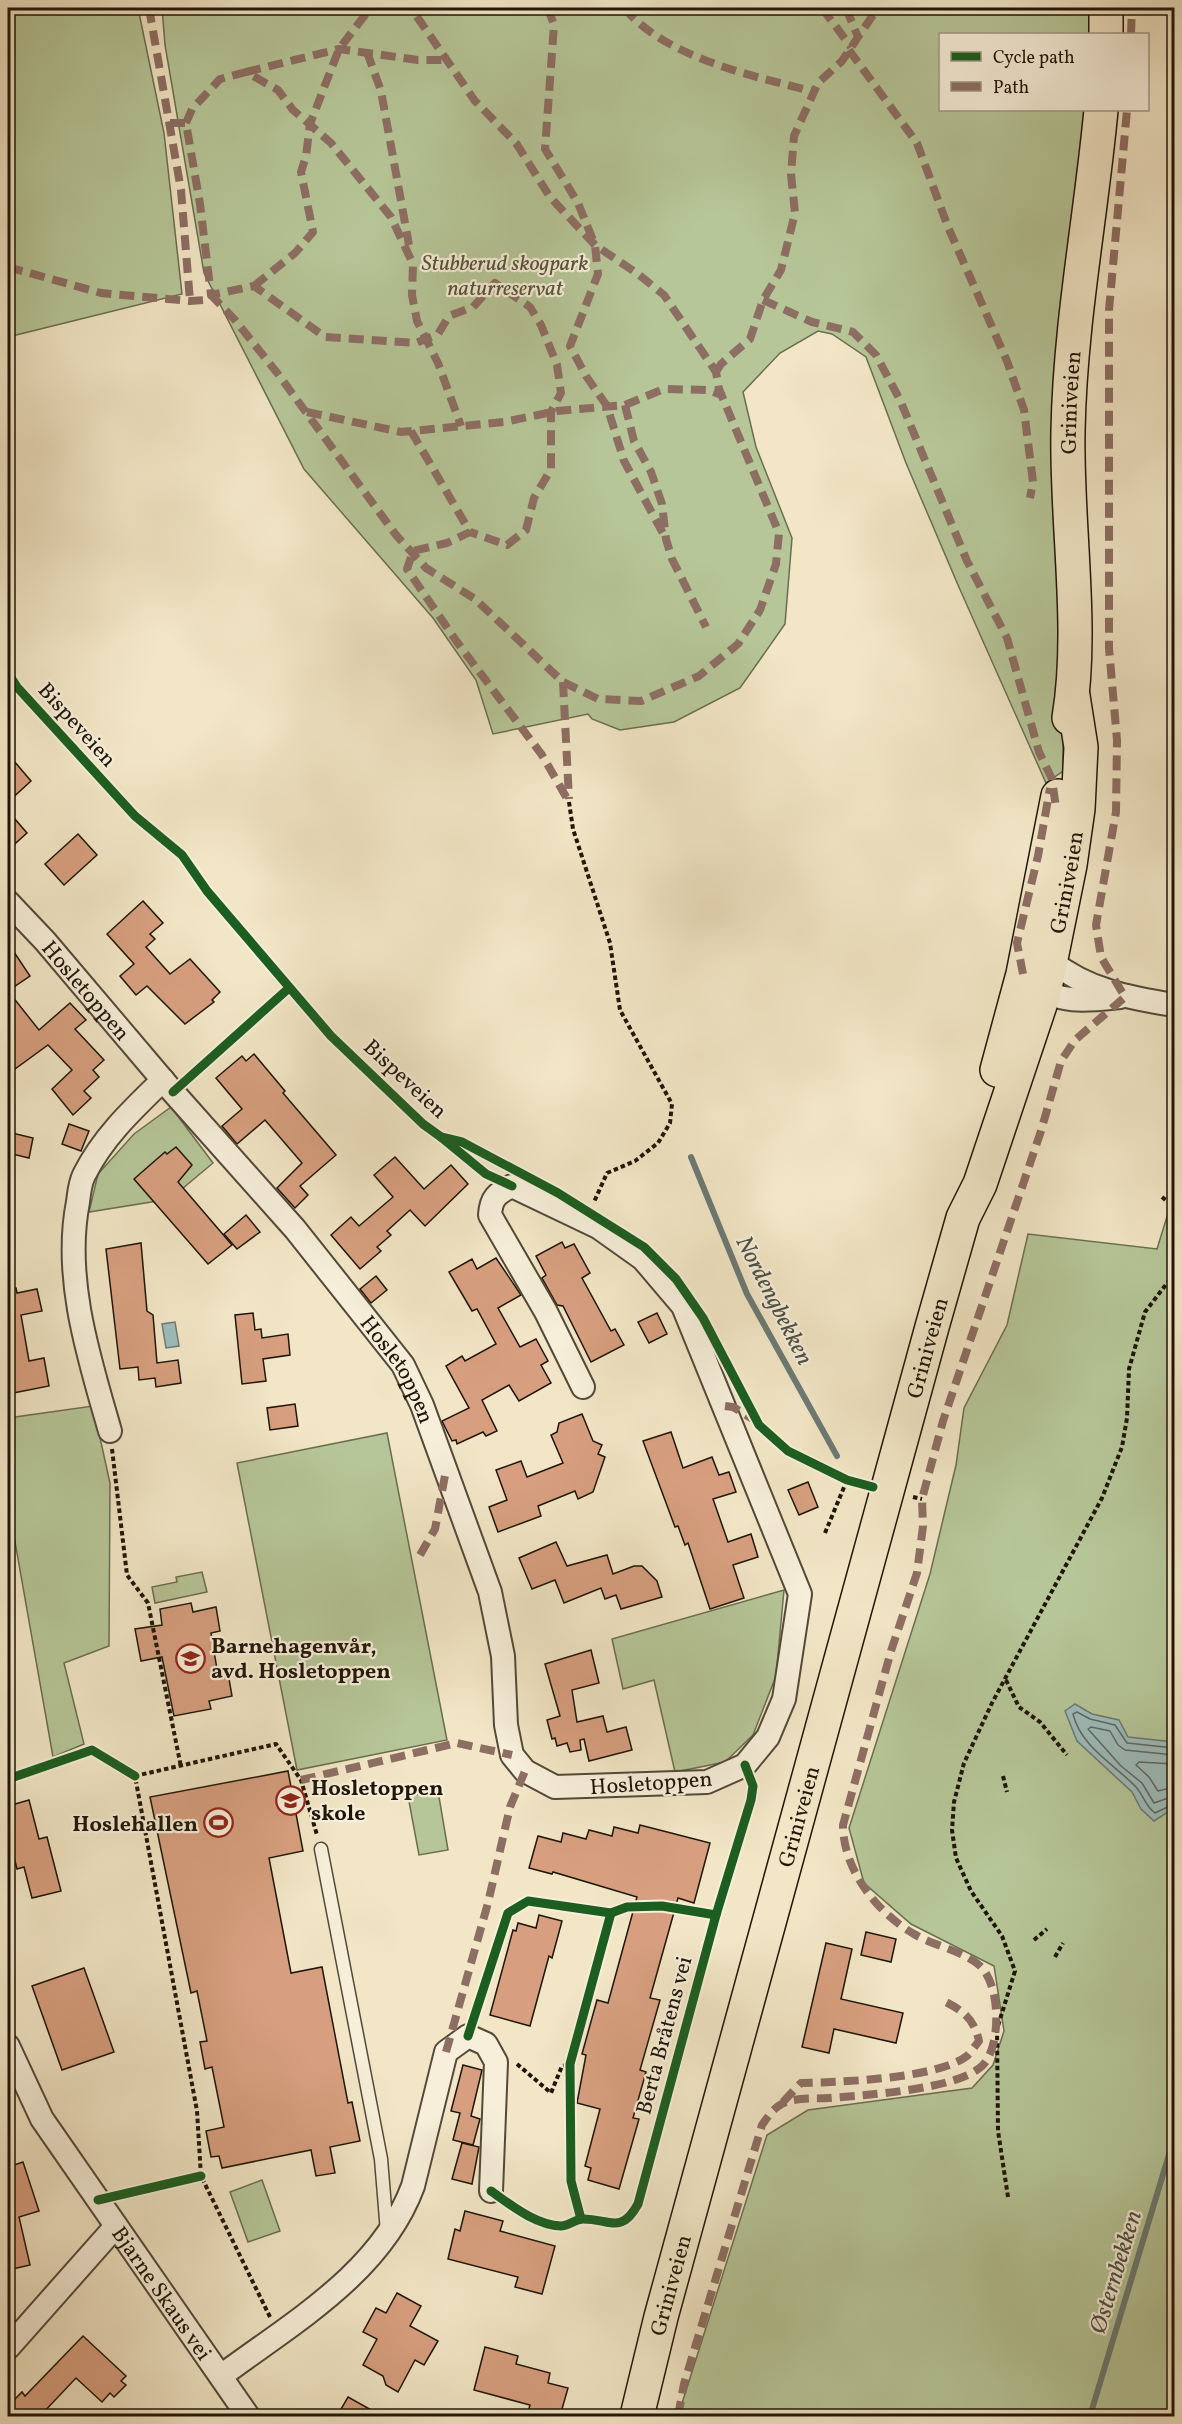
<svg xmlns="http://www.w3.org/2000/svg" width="1182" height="2424" viewBox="0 0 1182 2424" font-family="Vollkorn,serif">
<rect width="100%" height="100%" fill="#f2e6c6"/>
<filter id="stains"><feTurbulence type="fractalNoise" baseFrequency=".00333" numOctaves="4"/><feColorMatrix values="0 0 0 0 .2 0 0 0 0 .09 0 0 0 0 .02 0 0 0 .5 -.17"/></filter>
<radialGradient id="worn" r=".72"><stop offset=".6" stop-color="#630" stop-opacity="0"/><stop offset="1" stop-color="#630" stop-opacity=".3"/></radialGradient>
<g fill="#b6c698" stroke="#6a6e50" stroke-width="1.5">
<path d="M8 8H138L164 133 182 294 8 337Z"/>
<path d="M162 8H1101L1102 34H940V110H1098L1063 667V771L1046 783 958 585 906 463 866 357 832 334 818 331 780 353 743 392 756 447 792 538 785 624 740 688 674 722 620 730 592 719 588 714 493 734 476 680 433 618 304 469 204 273 165 45Z"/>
<path d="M171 1107 213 1163 170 1199 89 1212 98 1174 134 1134Z"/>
<path d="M1174 1194V2416H678L767 2135 808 2110 972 2088 993 2065 1004 2031 994 1966 911 1924 864 1883 849 1828 930 1574 956 1465 964 1408 1007 1325 1028 1234 1157 1249Z"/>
<path d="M93 1406 110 1483 109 1646 64 1663 84 1744 53 1757 8 1502V1418Z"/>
<path d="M387 1433 447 1740 297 1770 237 1463Z"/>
<path d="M202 1572 207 1592 155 1603 152 1587 177 1582 176 1577Z"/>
<path d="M784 1590 776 1676 753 1735 725 1762 675 1772 654 1680 623 1689 612 1639Z"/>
<path d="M438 1791 448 1850 419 1855 408 1796Z"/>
<path d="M262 2180 280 2231 248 2242 230 2192Z"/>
</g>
<g fill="#9ebdbd" stroke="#6b7a75" stroke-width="1.5">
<path d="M175 1322 179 1346 166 1348 162 1324Z"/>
<path d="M1075 1704 1092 1714 1119 1720 1128 1737 1174 1742V1808L1154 1821 1141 1809 1132 1792 1077 1741 1065 1711Z"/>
</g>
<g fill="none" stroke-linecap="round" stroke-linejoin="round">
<g stroke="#5e6962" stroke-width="1.5">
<path d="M1174 1748 1127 1743 1115 1725 1090 1719 1077 1712 1073 1714C1081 1747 1114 1764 1136 1787 1144 1796 1145 1806 1155 1813L1174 1804"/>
<path d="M1174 1755 1125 1750 1118 1745 1110 1731 1091 1727 1088 1729 1121 1766 1142 1783 1154 1803 1174 1796"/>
<path d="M1174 1764 1139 1762 1136 1765 1149 1777 1158 1791 1174 1787"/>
</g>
<g stroke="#6b7a75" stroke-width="6">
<path d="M691 1157 747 1294 837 1456"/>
<path d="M1090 2416 1174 2138"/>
</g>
</g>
<g fill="#d79f7f" stroke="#1e1508" stroke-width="1.5">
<path d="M8 754 31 781 8 802Z"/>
<path d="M8 811 27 833 8 850Z"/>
<path d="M78 834 97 855 64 885 45 864Z"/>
<path d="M143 901 163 923 150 934 155 939 146 947 170 974 190 959 220 992 212 1000 214 1002 185 1024 147 986 136 995 120 976 134 964 107 934Z"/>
<path d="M8 943 30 976 8 991 39 1030 70 1003 86 1020 75 1029 104 1060 93 1070 99 1077 84 1091 91 1098 73 1115 52 1089 72 1070 48 1045 8 1074Z"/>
<path d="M254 1054 285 1091 283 1093 336 1155 300 1186 308 1195 295 1208 277 1188 302 1163 265 1120 237 1144 222 1126 242 1109 216 1078 242 1056 246 1061Z"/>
<path d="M69 1124 89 1131 81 1151 62 1144Z"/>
<path d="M8 1132 33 1138 29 1158 8 1153Z"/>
<path d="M176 1147 192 1165 178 1182 232 1245 208 1264 134 1179 165 1152 167 1154Z"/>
<path d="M395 1157 424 1189 451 1165 468 1184 425 1226 410 1210 387 1231 391 1235 377 1247 381 1251 360 1269 331 1235 351 1217 359 1226 393 1197 374 1175Z"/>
<path d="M246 1215 260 1232 237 1249 224 1234Z"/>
<path d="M562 1242 565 1248 574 1244 590 1273 582 1278 611 1331 615 1329 624 1345 591 1362 563 1306 557 1305 542 1278 546 1275 536 1256Z"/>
<path d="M141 1243 147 1311 153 1315 157 1363 178 1360 181 1383 156 1387 155 1378 139 1380 138 1367 120 1369 106 1249Z"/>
<path d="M496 1258 521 1295 498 1308 520 1347 536 1339 548 1361 541 1365 551 1383 519 1401 509 1385 482 1400 497 1431 486 1436 483 1432 457 1444 456 1440 452 1441 442 1421 469 1408 446 1366 462 1356 465 1361 496 1344 477 1309 472 1311 449 1272 472 1259 477 1269Z"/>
<path d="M376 1276 387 1290 371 1303 360 1289Z"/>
<path d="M16 1288 17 1293 37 1289 42 1311 21 1315 29 1361 44 1358 49 1386 8 1394V1289Z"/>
<path d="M253 1313 255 1330 261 1329 262 1338 288 1334 290 1355 263 1359 266 1381 242 1384 235 1315Z"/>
<path d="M657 1313 667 1334 649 1343 638 1322Z"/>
<path d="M295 1404 298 1426 270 1430 267 1408Z"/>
<path d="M582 1414 593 1441 602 1445 598 1454 605 1457 593 1492 578 1499 575 1491 538 1506 541 1516 498 1532 489 1507 507 1500 496 1470 521 1461 527 1477 563 1463 551 1435 557 1432 559 1423Z"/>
<path d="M671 1432 683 1468 712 1457 719 1475 729 1472 736 1492 713 1499 728 1542 751 1534 758 1557 733 1565 744 1598 710 1609 688 1543 685 1545 678 1526 675 1527 643 1441Z"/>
<path d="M808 1482 818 1507 799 1515 788 1490Z"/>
<path d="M556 1542 567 1566 607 1555 613 1574 634 1566H642L657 1581 662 1597 621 1609 616 1595 605 1599 601 1588 564 1603 555 1580 532 1589 519 1558Z"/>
<path d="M191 1603 193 1612 216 1607 220 1631 211 1633 218 1675 228 1673 232 1696 209 1701 211 1709 174 1716 162 1657 141 1661 135 1629 162 1625 160 1609Z"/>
<path d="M591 1650 599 1683 572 1690 577 1722 603 1716 607 1732 626 1727 632 1750 589 1761 584 1739 580 1740 581 1750 570 1752 567 1743 557 1746 555 1738 552 1739 547 1720 560 1716 545 1664Z"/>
<path d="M288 1771 303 1851 269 1858 291 1973 322 1967 348 2103 352 2102 360 2141 330 2147 335 2173 316 2176 311 2150 222 2168 219 2156 211 2157 206 2131 224 2127 212 2067 205 2069 200 2042 207 2041 197 1991 191 1993 150 1797Z"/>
<path d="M29 1800 39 1839 47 1837 61 1891 32 1898 24 1867 17 1869 8 1833V1806Z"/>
<path d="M640 1825 710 1843 694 1903 678 1898 650 1998 660 2000 640 2070 646 2072 633 2118 639 2119 619 2189 588 2180 591 2168 585 2166 600 2109 577 2103 586 2055 582 2054 597 2000 608 2003 637 1897 553 1872 552 1874 529 1868 538 1836 561 1842 563 1833 586 1839 589 1830 612 1836 614 1827 638 1833Z"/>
<path d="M539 1915 562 1921 552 1958 549 1956 530 2026 490 2015 513 1930 516 1931 518 1923 536 1928Z"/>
<path d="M866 1932 896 1939 891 1962 861 1955Z"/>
<path d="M826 1943 852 1949 841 1999 903 2013 896 2043 834 2029 829 2053 802 2047Z"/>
<path d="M84 1968 114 2052 62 2070 32 1986Z"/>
<path d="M463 2065 482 2070 471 2116 480 2119 473 2145 453 2140 460 2113 451 2111Z"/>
<path d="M462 2143 479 2147 472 2184 452 2179Z"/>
<path d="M23 2162 39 2211 19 2217 30 2265 8 2270V2167Z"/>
<path d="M465 2211 503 2221 500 2231 555 2246 542 2294 515 2287 518 2277 448 2259 455 2229 460 2231Z"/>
<path d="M397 2293 421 2306 410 2326 438 2341 424 2365 415 2360 398 2392 386 2385 383 2376 363 2365 377 2339 363 2332 376 2308 386 2313Z"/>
<path d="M83 2336 126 2376 121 2381 126 2385 114 2397 110 2393 102 2402 76 2378 40 2416H8V2406L22 2392 25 2396Z"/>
<path d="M485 2347 518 2356 516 2364 550 2373 548 2383 568 2388 560 2416H527L530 2405 474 2390Z"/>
<path d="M348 2397 382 2416H337Z"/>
</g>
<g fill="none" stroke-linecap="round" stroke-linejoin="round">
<defs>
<path id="lane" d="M321 1849 381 2159 387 2232"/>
<g id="street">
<path id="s1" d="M8 902 45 941 173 1092 295 1229 403 1365 422 1405 490 1592 503 1656 506 1725 512 1755 525 1771 555 1787 707 1782 745 1765 768 1737 784 1699 800 1594 683 1306 643 1259 598 1227 512 1186C497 1193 491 1198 490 1215L546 1312 583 1387"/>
<path d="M1051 961C1087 990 1130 998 1174 1005"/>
<path d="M1035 984C1058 1005 1091 1000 1120 997"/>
<path d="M110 1431C89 1358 63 1278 78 1202 79 1193 80 1183 84 1175 103 1137 133 1109 163 1080"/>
<path id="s2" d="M8 2046 42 2119 248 2416"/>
<path d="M8 2348 116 2226"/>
<path d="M221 2376C292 2323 381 2273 413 2186L446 2052 468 2036 486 2044 496 2062 491 2191"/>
</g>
<g id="primary">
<path d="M1106 34V8"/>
<path id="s3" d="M1069 718C1084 628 1066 523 1068 431 1070 323 1091 217 1101 110"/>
<path d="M997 1070 1023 974 1058 796"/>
<path id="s4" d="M637 2416 661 2317 932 1327 963 1218 980 1184 1044 993 1070 865 1078 809 1081 747 1073 696"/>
</g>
</defs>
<use href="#lane" stroke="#534938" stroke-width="15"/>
<use href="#street" stroke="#534938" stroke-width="26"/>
<use href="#primary" stroke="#1e1508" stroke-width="36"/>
<g stroke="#1e1508" stroke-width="4" stroke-dasharray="4.5 3" stroke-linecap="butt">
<path d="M569 802 573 829 610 943 620 1010 672 1104 670 1123 658 1143 635 1161 607 1173 594 1202"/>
<path d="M1162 1197 1174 1207"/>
<path d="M112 1449 127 1575 148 1603 181 1767"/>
<path d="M913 1497 922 1499"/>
<path d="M825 1533 847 1480"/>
<path d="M1006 1680 1019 1707 1040 1722 1067 1755"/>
<path d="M1003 1776 1007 1792"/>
<path d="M1034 1940 1047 1929"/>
<path d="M1055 1957 1063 1943"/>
<path d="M517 2064 551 2093 562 2066 570 2064"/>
<path d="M1008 2197 998 2131 997 2029 1015 1971 1002 1936 971 1891 956 1858 952 1830 954 1802 964 1763 992 1703 1102 1498 1122 1447 1127 1418 1129 1369 1145 1312 1174 1274"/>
<path d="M270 2317 201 2176 197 2111 135 1776 276 1744 301 1780 317 1835"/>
</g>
<use href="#lane" stroke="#f7efda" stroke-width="12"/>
<use href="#street" stroke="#f7efda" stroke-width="22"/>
<use href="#primary" stroke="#f2e6c6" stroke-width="33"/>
<g stroke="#8d6e63" stroke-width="8" stroke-dasharray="15 8" stroke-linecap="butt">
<path d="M149 8 181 190 190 301"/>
<path d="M548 8 554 25 545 149 578 203 595 245 598 274 570 346 586 376 607 406 624 461 666 539"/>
<path d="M624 8C666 58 753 76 815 92"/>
<path d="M822 8 851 47"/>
<path d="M846 8 858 37"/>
<path d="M1131 34 1132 8"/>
<path d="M849 50 917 143 948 227 1007 361 1024 410 1033 482 1030 498"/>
<path d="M367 52 381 91 409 245"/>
<path d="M246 72 339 49 418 60H447"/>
<path d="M170 123H186L200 204 211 295 254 286 325 337 416 343 438 334 449 316 473 307 495 283 530 307 541 325 557 365 561 393 551 412V469L534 498 526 530 507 545 470 532"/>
<path d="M186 123 192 109 220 79 246 72 278 90 293 110 331 143 391 217 413 264 412 295 417 321 438 363 461 426"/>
<path d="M8 267 101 293 190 301 205 300 211 295 235 320 278 374 396 535 426 568 475 599 563 682 598 699 641 701 699 676 738 644 760 610 776 564 779 533 719 389 716 372 664 295 638 274 595 245 550 197 516 143 475 101 411 8"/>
<path d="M254 286 295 253 313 232 301 172 306 156 310 124 339 49 365 15 367 8"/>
<path d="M763 300 812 322 853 332 876 355 900 400 967 561 1007 638 1039 752 1052 779 1056 808"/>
<path d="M716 372 721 364 750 339 763 300 781 270 795 213 791 174 794 136 818 83 842 61 873 15 874 8"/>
<path d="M625 405 634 441 651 472 662 504 666 539 672 559 706 627"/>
<path d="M307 412 401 432 504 422 557 411 625 405 664 389 708 390 724 396"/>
<path d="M411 431 470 532 447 543 413 551 407 569 457 642 542 755 569 802"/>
<path d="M563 682 569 799"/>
<path d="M1023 974 1017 943 1038 856 1050 788"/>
<path d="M725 1406 733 1407 751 1418 755 1416"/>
<path d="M420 1555 435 1529 446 1470"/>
<path d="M301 1780 457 1743 512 1755"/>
<path d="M446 2052 488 1903 510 1807 525 1771"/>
<path d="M783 2102 801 2083C840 2082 936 2079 967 2056 971 2052 975 2046 979 2041 974 2018 962 2010 942 2000"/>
<path d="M678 2416 684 2384 762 2125C767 2118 772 2110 780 2105 793 2097 813 2099 829 2098 865 2095 956 2090 982 2066 1002 2047 1001 1983 979 1965 961 1950 934 1946 914 1934 876 1912 843 1869 843 1825L891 1651 917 1573 923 1526 922 1499 943 1421 1041 1131 1061 1061 1075 1040 1125 997 1101 957 1096 925 1116 812 1117 740 1109 648V310L1127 110"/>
</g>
<defs>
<g id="cycleway">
<path d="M8 673 17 687 135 816 182 855 207 891 331 1036 423 1124 441 1137 462 1142 558 1193 644 1247 676 1279 703 1318 759 1425 788 1451 847 1480 873 1487"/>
<path d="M173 1092 289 988"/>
<path d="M441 1137 486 1174 512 1186"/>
<path d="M8 1779 92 1750 135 1776"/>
<path d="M716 1915 751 1800 753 1786 745 1765"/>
<path d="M468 2036 508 1913 528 1901 611 1913 627 1907 662 1906 716 1915 638 2204C621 2235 610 2219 583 2219 575 2219 569 2226 561 2226 535 2225 511 2205 491 2191"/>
<path d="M98 2200 201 2176"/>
<path d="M581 2219 571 2181 570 2064 611 1913"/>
</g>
</defs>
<use href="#cycleway" stroke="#f7efda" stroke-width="13"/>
<use href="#cycleway" stroke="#1b5e20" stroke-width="9"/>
</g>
<defs>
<symbol id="school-ring" viewBox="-11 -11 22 22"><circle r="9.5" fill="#f7efda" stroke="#8f2418" stroke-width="1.5"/><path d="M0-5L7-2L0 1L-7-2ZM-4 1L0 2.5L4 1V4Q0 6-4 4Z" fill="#8f2418"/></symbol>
<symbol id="stadium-ring" viewBox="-11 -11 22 22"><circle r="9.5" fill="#f7efda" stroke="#8f2418" stroke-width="1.5"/><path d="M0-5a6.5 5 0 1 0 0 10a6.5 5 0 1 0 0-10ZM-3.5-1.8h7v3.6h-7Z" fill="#8f2418"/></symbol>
</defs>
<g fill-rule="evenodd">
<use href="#school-ring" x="174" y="1642" width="33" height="33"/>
<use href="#school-ring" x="274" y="1784" width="33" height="33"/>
<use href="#stadium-ring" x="202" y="1806" width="33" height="33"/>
</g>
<g text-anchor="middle" stroke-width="4.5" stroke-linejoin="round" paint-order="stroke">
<g font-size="22" font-style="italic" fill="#53533a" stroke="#f7efda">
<text x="505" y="270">Stubberud skogpark<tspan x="505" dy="25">naturreservat</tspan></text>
</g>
<g font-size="22" fill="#1e1508" stroke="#f7efda">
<text dy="8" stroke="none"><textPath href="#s3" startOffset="316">Griniveien</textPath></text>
<text transform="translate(78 724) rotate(48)" y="8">Bispeveien</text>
<text dy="8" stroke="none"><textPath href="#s4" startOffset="1594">Griniveien</textPath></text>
<text dy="8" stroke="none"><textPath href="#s1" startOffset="118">Hosletoppen</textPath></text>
<text transform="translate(406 1078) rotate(43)" y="8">Bispeveien</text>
<text dy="8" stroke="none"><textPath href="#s4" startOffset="1107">Griniveien</textPath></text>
<text dy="8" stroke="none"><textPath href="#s1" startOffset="610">Hosletoppen</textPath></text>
<text transform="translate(651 1782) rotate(-4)" y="8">Hosletoppen</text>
<text dy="8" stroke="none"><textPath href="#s4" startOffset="621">Griniveien</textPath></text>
<text transform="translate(663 2035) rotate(-75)" y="8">Berta Bråtens vei</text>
<text dy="8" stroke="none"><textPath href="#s4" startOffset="135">Griniveien</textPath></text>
<text dy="8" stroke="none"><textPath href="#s2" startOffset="292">Bjarne Skaus vei</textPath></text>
</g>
<g font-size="22" font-weight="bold" fill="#1e1508" stroke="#f7efda" text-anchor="start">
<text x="211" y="1653">Barnehagenvår,<tspan x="211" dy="25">avd. Hosletoppen</tspan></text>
<text x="311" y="1795">Hosletoppen<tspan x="311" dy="25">skole</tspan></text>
<text x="198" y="1831" text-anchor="end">Hoslehallen</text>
</g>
<g font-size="24" font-style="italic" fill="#4b5047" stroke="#f7efda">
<text transform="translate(775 1300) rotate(63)" y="8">Nordengbekken</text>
<text transform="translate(1115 2272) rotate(-73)" y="8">Østernbekken</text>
</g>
</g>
<rect width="1182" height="2424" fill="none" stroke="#f2e6c6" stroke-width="30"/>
<rect x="9" y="9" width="1164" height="2406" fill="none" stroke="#1e1508" stroke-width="3"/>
<rect x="15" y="15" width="1152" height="2394" fill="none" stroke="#1e1508" stroke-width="1.5"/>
<rect x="939" y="33" width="210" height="78" fill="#f7efda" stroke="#a09886" stroke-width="1.5"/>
<rect x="951" y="52" width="30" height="9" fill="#1b5e20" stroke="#a09886" stroke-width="1.5"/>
<text x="993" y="63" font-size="18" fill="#1e1508">Cycle path</text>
<rect x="951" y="82" width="30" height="9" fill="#8d6e63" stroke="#a09886" stroke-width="1.5"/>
<text x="993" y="93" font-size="18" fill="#1e1508">Path</text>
<rect width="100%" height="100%" filter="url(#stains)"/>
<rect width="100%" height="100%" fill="url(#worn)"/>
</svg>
